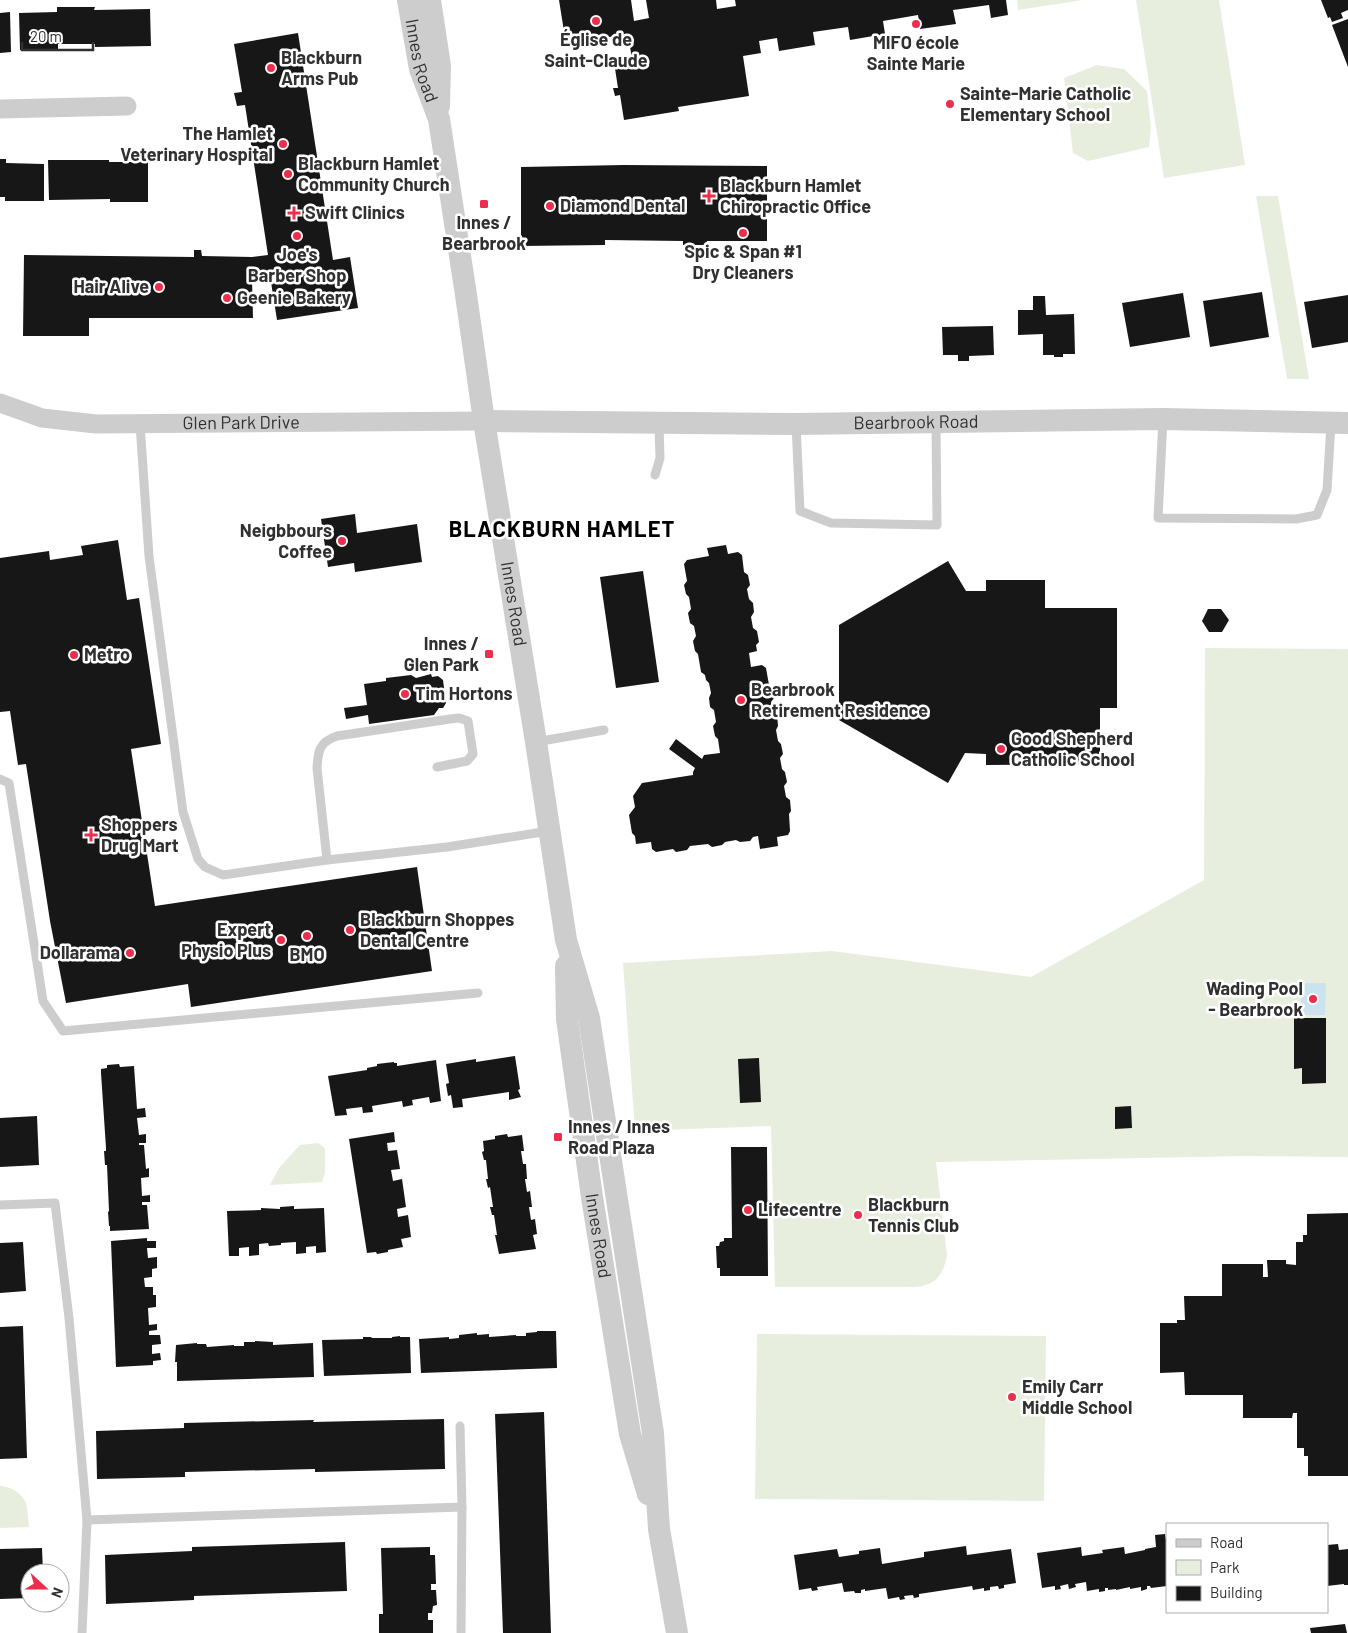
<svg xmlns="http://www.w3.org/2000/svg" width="1348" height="1633" viewBox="0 0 1348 1633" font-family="Barlow,sans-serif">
<rect width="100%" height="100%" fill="#fff"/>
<g fill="#e8eede">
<path d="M1017 0H1083L1018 10Z"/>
<path d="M1136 0H1219L1245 165 1164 178Z"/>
<path d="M1097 65 1124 69 1147 91 1151 128 1149 147 1088 161 1073 153 1064 78Z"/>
<path d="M1256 196H1278L1309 379H1287Z"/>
<path d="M1205 648 1348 649V1157L1246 1156 936 1162 947 1255C943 1275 937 1284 917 1287H775L771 1126 635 1131 623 963 832 951 1031 977 1204 880Z"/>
<path d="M318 1143 325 1148V1173L322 1182 270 1185 279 1168 300 1145Z"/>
<path d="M757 1334 1046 1336 1044 1501 755 1499Z"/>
<path d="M0 1486C10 1486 22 1493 26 1503 28 1510 28 1520 29 1527L0 1528Z"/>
</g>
<path fill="#cae3ee" d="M1301 983H1326L1325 1015H1301Z"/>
<g fill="#171717">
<path d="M559 0H631L634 21 649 18 646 0H716L717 9 736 6 735 0H1006L1008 15 991 18 989 5 953 10 956 24 920 29 918 15 883 21 885 34 850 40 848 27 813 32 815 45 779 51 777 38 759 41 761 53 743 56 749 96 678 107 679 111 624 120 620 95 615 96 613 88H618L614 62 632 59 628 34 566 44Z"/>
<path d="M1321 0H1348V10L1341 13 1343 18 1332 22 1330 17 1328 18Z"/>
<path d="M57 7H95L94 10 150 9 151 46 95 47V44H58V49L20 50 19 13 57 12Z"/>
<path d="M10 12 11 52 0 53V13Z"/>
<path d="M1348 19V67L1332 25Z"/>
<path d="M298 33 333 260 350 257 358 308 277 320 270 276 252 279 253 318H89V336H23L24 255 194 257V250H201L202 256 252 257 268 255 245 105 237 106 234 93 242 92 234 44Z"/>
<path d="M0 159H6V163L44 164V201H5V197H0Z"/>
<path d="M48 160H109V162H148V202H110V199L49 200Z"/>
<path d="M624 165 767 166V241H707L706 245H683V241L605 240V245L521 246V167Z"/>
<path d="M1262 292 1269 337 1210 347 1203 301Z"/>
<path d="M1183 293 1190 337 1130 347 1122 303Z"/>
<path d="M1348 295V342L1312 348 1304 302Z"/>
<path d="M1033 296H1045L1046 315 1074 314 1075 354H1063V357H1054V355H1043V334L1018 335V310H1033Z"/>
<path d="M993 326 994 355 969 356V361H958V355H943L942 327Z"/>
<path d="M355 514 357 533 417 524 422 562 355 572 354 563 328 567 321 519Z"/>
<path d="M118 540 127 600 139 598 161 744 131 749 155 906 417 867 432 971 191 1007 188 984 66 1003 50 921 26 764 18 765 10 711 0 712V558L49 551 50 560 83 555 81 546Z"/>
<path d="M726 545 728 554 738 552 742 555 744 572 748 575 750 585 747 589 749 599 753 603 754 612 751 617 753 628 757 631 759 642 756 645 757 651 749 653 751 667 762 665 766 668 769 685 772 687 774 698 771 702 773 713 777 715 778 726 776 730 778 741 781 744 783 754 780 758 782 769 785 772 787 782 784 786 786 797 790 800 791 811 789 814 790 831 788 835 777 837 778 846 760 849 758 836 753 837 750 841 740 842 736 840 725 842 722 845 712 847 708 844 690 846 687 850 676 852 673 849 656 852 652 849 651 842 636 844 635 836 632 833 629 815 635 807 633 796 642 783 693 775V772L695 768 669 749 676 739 702 759 704 755 720 753 718 739 715 736 713 726 716 722 714 710 710 707 709 698 711 693 709 683 706 680 705 675 701 672 698 654 695 651 693 641 696 636 694 626 690 623 688 613 691 609 689 597 686 594 684 585 687 581 684 564 687 560 709 556 707 548Z"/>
<path d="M948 561 966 591H986V580H1045V608H1117V708H1100V764L986 765V754L965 753 948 783 839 720V625Z"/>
<path d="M643 571 659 682 616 688 600 577Z"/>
<path d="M1208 609H1221L1229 620 1222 632H1209L1202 621Z"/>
<path d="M431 674 432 677 438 676 443 680 446 703 443 708H439L434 715 369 724 368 715 346 719 344 708 367 705 364 684 386 681V678L411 675 416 678Z"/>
<path d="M1294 1018H1326V1083L1302 1084V1068L1294 1069Z"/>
<path d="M515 1056 520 1089 518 1090 521 1097 509 1100V1092L462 1099 463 1107 453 1108 451 1095 448 1096 446 1084 449 1083 446 1064 476 1059V1062Z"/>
<path d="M759 1058 761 1102 740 1103 738 1059Z"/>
<path d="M436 1060 441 1101 430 1103 429 1097 412 1100 413 1105 403 1107 402 1101 372 1106 373 1112 363 1113 362 1107 346 1109 347 1115 335 1116 328 1076 367 1070V1068L377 1066V1064L394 1062V1063H397V1066Z"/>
<path d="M119 1064 120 1067 134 1066 137 1109 145 1108 146 1117 137 1118 139 1135 146 1134V1143H139V1145H144L146 1169 149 1168V1177L141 1178 142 1196 150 1195V1202H142V1205H147L149 1229 110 1231V1226H109L108 1212 109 1211 107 1165H105L104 1151H106V1148L101 1073V1069L107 1068V1065Z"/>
<path d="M1131 1106 1132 1128 1115 1129V1107Z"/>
<path d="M37 1116 39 1165 0 1167V1118Z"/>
<path d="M394 1132 395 1142 387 1143 388 1151 397 1150 400 1169 391 1170 393 1181 402 1179 406 1207 397 1209 398 1217 408 1215 411 1237 401 1239 403 1247 388 1250V1252L377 1254 376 1252 367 1253 349 1139Z"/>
<path d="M507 1134 508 1137 522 1135 524 1151H521L523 1164H526L527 1179H525L527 1192 530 1191 532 1207H529L531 1220 535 1219 537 1234 533 1235 536 1249 499 1254 495 1235H497L494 1215H492L490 1207H493L490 1187 488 1188 486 1179H488L486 1160H484L482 1152 484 1151 483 1141 495 1139V1136Z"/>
<path d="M731 1147H767L768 1276H720V1268H717L716 1246H719L720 1242 724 1241V1238H732Z"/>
<path d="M294 1206V1209L324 1208 326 1252 316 1253V1246L306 1247V1253L296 1254V1242L281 1243V1245L269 1246 268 1243 259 1244V1255L249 1256V1247L239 1248V1256H229L227 1211 261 1210V1208L280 1209V1207Z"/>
<path d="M1348 1213V1476H1308V1456H1304V1448H1297V1413H1293L1292 1418H1243V1395H1185L1184 1372 1160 1373V1323H1177V1320H1185L1184 1296H1222V1264H1263V1277H1268L1267 1260H1286V1264L1296 1265V1242H1303V1235H1307V1214Z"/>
<path d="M147 1238V1241H156V1248H147L148 1258 157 1257V1268L152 1269V1277L144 1278 145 1287H153V1295H156V1307L148 1308 149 1325 157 1324V1330L149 1331V1335H160L161 1344 152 1345V1354L160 1353 161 1360 153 1361V1365L116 1367 111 1241Z"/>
<path d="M23 1242 26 1291 0 1293V1243Z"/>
<path d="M23 1326 27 1458 0 1459V1327Z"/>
<path d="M537 1331H556L557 1368 421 1373 419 1339 449 1337V1339L459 1338V1335L477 1333V1335L489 1334V1337L516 1335V1336H526V1333L537 1332Z"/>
<path d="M400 1336V1337H410L411 1373 324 1376 322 1340 363 1339V1337H372L371 1338H392V1337Z"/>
<path d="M255 1341 273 1342V1345L313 1343 314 1377 177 1381V1362H175L176 1345 197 1343V1344H206L207 1347 234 1345V1346H244V1342H255Z"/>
<path d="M544 1412 551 1633H503L495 1414Z"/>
<path d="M444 1419 445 1469 315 1472V1469L185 1472V1477L97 1479 96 1431 184 1428V1423L314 1420 313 1422Z"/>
<path d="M1165 1534 1167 1546V1586L1151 1588 1150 1586H1147V1589L1141 1591V1587L1130 1589V1587L1116 1590V1589L1108 1590V1588H1105V1591L1099 1592V1589L1087 1591 1086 1582 1075 1584 1076 1587 1069 1589 1068 1584 1060 1586 1061 1589 1055 1590V1586L1042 1588 1037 1553 1081 1547 1082 1556 1103 1553 1102 1550 1124 1547 1125 1554 1145 1550V1549L1156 1547 1155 1535Z"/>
<path d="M345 1542 347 1591 194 1596V1600L106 1604 105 1555 192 1551V1547Z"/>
<path d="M1338 1544 1339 1550 1348 1549V1585H1344V1584L1327 1586V1545Z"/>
<path d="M966 1546 967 1555 1011 1549 1016 1583 1004 1585V1588L999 1589 998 1586 990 1587V1590L984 1591V1588L973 1590 972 1586 919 1594V1597L914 1598 913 1595 904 1596 905 1599 900 1600 899 1597 888 1599 886 1588 865 1591V1589L861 1590V1593H855L854 1591 844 1592 842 1583 817 1587 818 1590 812 1591 811 1588 799 1590 794 1555 837 1549 839 1557 859 1554V1551L880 1548 882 1564 924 1557V1552Z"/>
<path d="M430 1547V1555H435L436 1584H431V1590H436L437 1605 433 1606 432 1613H428V1620H433V1633H379V1614H383L381 1548Z"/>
<path d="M42 1548 43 1573H30V1598L0 1599V1549Z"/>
<path d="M1345 1624 1347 1633H1311L1310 1628Z"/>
</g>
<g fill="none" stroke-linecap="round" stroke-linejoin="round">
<g stroke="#cdcdcd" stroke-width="9">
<path d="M1163 419 1158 518 1296 519 1317 515 1327 490 1331 424"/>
<path d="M140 424 149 556 183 812 198 859 205 867 223 875 327 860 447 847 549 831"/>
<path d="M796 424 800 511 831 523 937 525 936 422"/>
<path d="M655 475 660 458 659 424"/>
<path d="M536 742 604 730"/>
<path d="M0 779 9 783 43 1001 63 1031 478 993"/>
<path d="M327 860 317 768C318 751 319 742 337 736L450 719 459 718 468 721 473 754 467 761 437 767"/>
<path d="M0 1205 55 1203 69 1318 87 1520 82 1633"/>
<path d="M460 1426 462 1507 461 1633"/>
<path d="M87 1520 462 1507"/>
</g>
<g stroke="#cdcdcd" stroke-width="19">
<path d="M0 109 127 106"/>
<path id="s1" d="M0 403 42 418 96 424 484 421"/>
</g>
<g stroke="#cdcdcd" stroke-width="22">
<path id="s2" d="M408 0 420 69 439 119 466 295 484 421 536 742 566 940 589 1018 653 1433 659 1529 677 1633"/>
<path d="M430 0 440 66 439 106"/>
<path id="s3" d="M484 421 796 424 1163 419 1348 423"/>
<path id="s4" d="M566 966 567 1019 592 1197 630 1434 648 1494"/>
</g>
</g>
<g fill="#ec2d4c" stroke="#fff" stroke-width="2">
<circle cx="596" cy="21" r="5"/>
<circle cx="916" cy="24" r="5"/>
<circle cx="271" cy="68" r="5"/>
<circle cx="950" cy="104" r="5"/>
<circle cx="283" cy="144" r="5"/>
<circle cx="288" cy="174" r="5"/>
<path d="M706.5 188.5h5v5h5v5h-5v5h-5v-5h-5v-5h5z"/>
<rect x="479" y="199" width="10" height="10" rx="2.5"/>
<circle cx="550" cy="206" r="5"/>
<path d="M291.5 205.5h5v5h5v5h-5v5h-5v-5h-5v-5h5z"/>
<circle cx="743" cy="233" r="5"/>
<circle cx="297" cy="236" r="5"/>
<circle cx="159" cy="287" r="5"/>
<circle cx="227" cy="298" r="5"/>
<circle cx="342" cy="541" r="5"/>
<rect x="484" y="649" width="10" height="10" rx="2.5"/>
<circle cx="74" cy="655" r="5"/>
<circle cx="405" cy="694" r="5"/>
<circle cx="741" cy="700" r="5"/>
<circle cx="1001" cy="749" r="5"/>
<path d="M88.5 827.5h5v5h5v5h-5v5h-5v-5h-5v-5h5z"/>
<circle cx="350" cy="930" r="5"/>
<circle cx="307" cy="936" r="5"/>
<circle cx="281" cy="940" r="5"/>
<circle cx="130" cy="953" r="5"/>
<circle cx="1313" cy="999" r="5"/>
<rect x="553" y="1132" width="10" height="10" rx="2.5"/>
<circle cx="748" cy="1210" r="5"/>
<circle cx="858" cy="1215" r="5"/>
<circle cx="1012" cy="1397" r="5"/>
</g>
<g text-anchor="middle" stroke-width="5" stroke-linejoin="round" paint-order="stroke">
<g font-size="18" font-weight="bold" fill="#303030" stroke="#fff" text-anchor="start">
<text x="596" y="46" text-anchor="middle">Église de<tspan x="596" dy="21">Saint-Claude</tspan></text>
<text x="916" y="49" text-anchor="middle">MIFO école<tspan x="916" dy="21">Sainte Marie</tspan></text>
<text x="281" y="64">Blackburn<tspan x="281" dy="21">Arms Pub</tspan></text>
<text x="960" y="100">Sainte-Marie Catholic<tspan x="960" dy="21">Elementary School</tspan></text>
<text x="273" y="140" text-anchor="end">The Hamlet<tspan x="273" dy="21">Veterinary Hospital</tspan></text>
<text x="298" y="170">Blackburn Hamlet<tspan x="298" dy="21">Community Church</tspan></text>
<text x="720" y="192">Blackburn Hamlet<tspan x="720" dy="21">Chiropractic Office</tspan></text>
<text x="560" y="212">Diamond Dental</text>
<text x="305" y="219">Swift Clinics</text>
<text x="484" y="229" text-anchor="middle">Innes /<tspan x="484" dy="21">Bearbrook</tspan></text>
<text x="743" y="258" text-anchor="middle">Spic &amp; Span #1<tspan x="743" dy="21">Dry Cleaners</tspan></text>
<text x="297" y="261" text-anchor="middle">Joe's<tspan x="297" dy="21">Barber Shop</tspan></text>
<text x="149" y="293" text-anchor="end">Hair Alive</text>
<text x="237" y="304">Geenie Bakery</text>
<text x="332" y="537" text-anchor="end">Neigbbours<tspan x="332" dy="21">Coffee</tspan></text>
<text x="479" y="650" text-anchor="end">Innes /<tspan x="479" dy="21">Glen Park</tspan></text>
<text x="84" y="661">Metro</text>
<text x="751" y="696">Bearbrook<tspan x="751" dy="21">Retirement Residence</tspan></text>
<text x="415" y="700">Tim Hortons</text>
<text x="1011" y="745">Good Shepherd<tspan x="1011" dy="21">Catholic School</tspan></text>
<text x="101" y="831">Shoppers<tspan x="101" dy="21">Drug Mart</tspan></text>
<text x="360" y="926">Blackburn Shoppes<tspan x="360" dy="21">Dental Centre</tspan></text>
<text x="271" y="936" text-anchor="end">Expert<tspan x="271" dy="21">Physio Plus</tspan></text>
<text x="120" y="959" text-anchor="end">Dollarama</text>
<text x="307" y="961" text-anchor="middle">BMO</text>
<text x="1303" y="995" text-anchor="end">Wading Pool<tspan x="1303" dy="21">- Bearbrook</tspan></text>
<text x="568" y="1133">Innes / Innes<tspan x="568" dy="21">Road Plaza</tspan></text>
<text x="868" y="1211">Blackburn<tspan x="868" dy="21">Tennis Club</tspan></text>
<text x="758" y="1216">Lifecentre</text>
<text x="1022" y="1393">Emily Carr<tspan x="1022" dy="21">Middle School</tspan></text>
</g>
<g font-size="18" fill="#303030" stroke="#fff">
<text dy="6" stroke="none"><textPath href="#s2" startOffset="62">Innes Road</textPath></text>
<text dy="6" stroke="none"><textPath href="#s3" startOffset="432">Bearbrook Road</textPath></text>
<text dy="6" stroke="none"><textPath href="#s1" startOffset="244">Glen Park Drive</textPath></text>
<text dy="6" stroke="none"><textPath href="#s2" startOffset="614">Innes Road</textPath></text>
<text dy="6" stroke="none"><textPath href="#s4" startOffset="272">Innes Road</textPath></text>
</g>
<g font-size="22" font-weight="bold" letter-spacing="1" fill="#000" stroke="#fff">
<text x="562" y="537">BLACKBURN HAMLET</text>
</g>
</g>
<rect x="1166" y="1523" width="162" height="90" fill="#ffffff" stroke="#acacac"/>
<rect x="1176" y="1539" width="25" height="8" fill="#cdcdcd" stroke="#acacac"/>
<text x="1210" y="1548" font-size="15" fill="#303030">Road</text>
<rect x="1176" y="1560" width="25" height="15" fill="#e8eede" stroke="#acacac"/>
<text x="1210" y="1573" font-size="15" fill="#303030">Park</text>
<rect x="1176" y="1586" width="25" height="15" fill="#171717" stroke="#acacac"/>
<text x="1210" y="1598" font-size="15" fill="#303030">Building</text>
<g transform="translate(45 1588) rotate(111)"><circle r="24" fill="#ffffff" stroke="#acacac"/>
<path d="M0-4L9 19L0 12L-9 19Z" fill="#ec2d4c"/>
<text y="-8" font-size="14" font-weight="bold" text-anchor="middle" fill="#303030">N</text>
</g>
<path d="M22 42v8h71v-8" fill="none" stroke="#303030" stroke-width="2.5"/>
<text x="30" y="42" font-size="15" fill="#303030" stroke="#ffffff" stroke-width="4" paint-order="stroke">20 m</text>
</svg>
